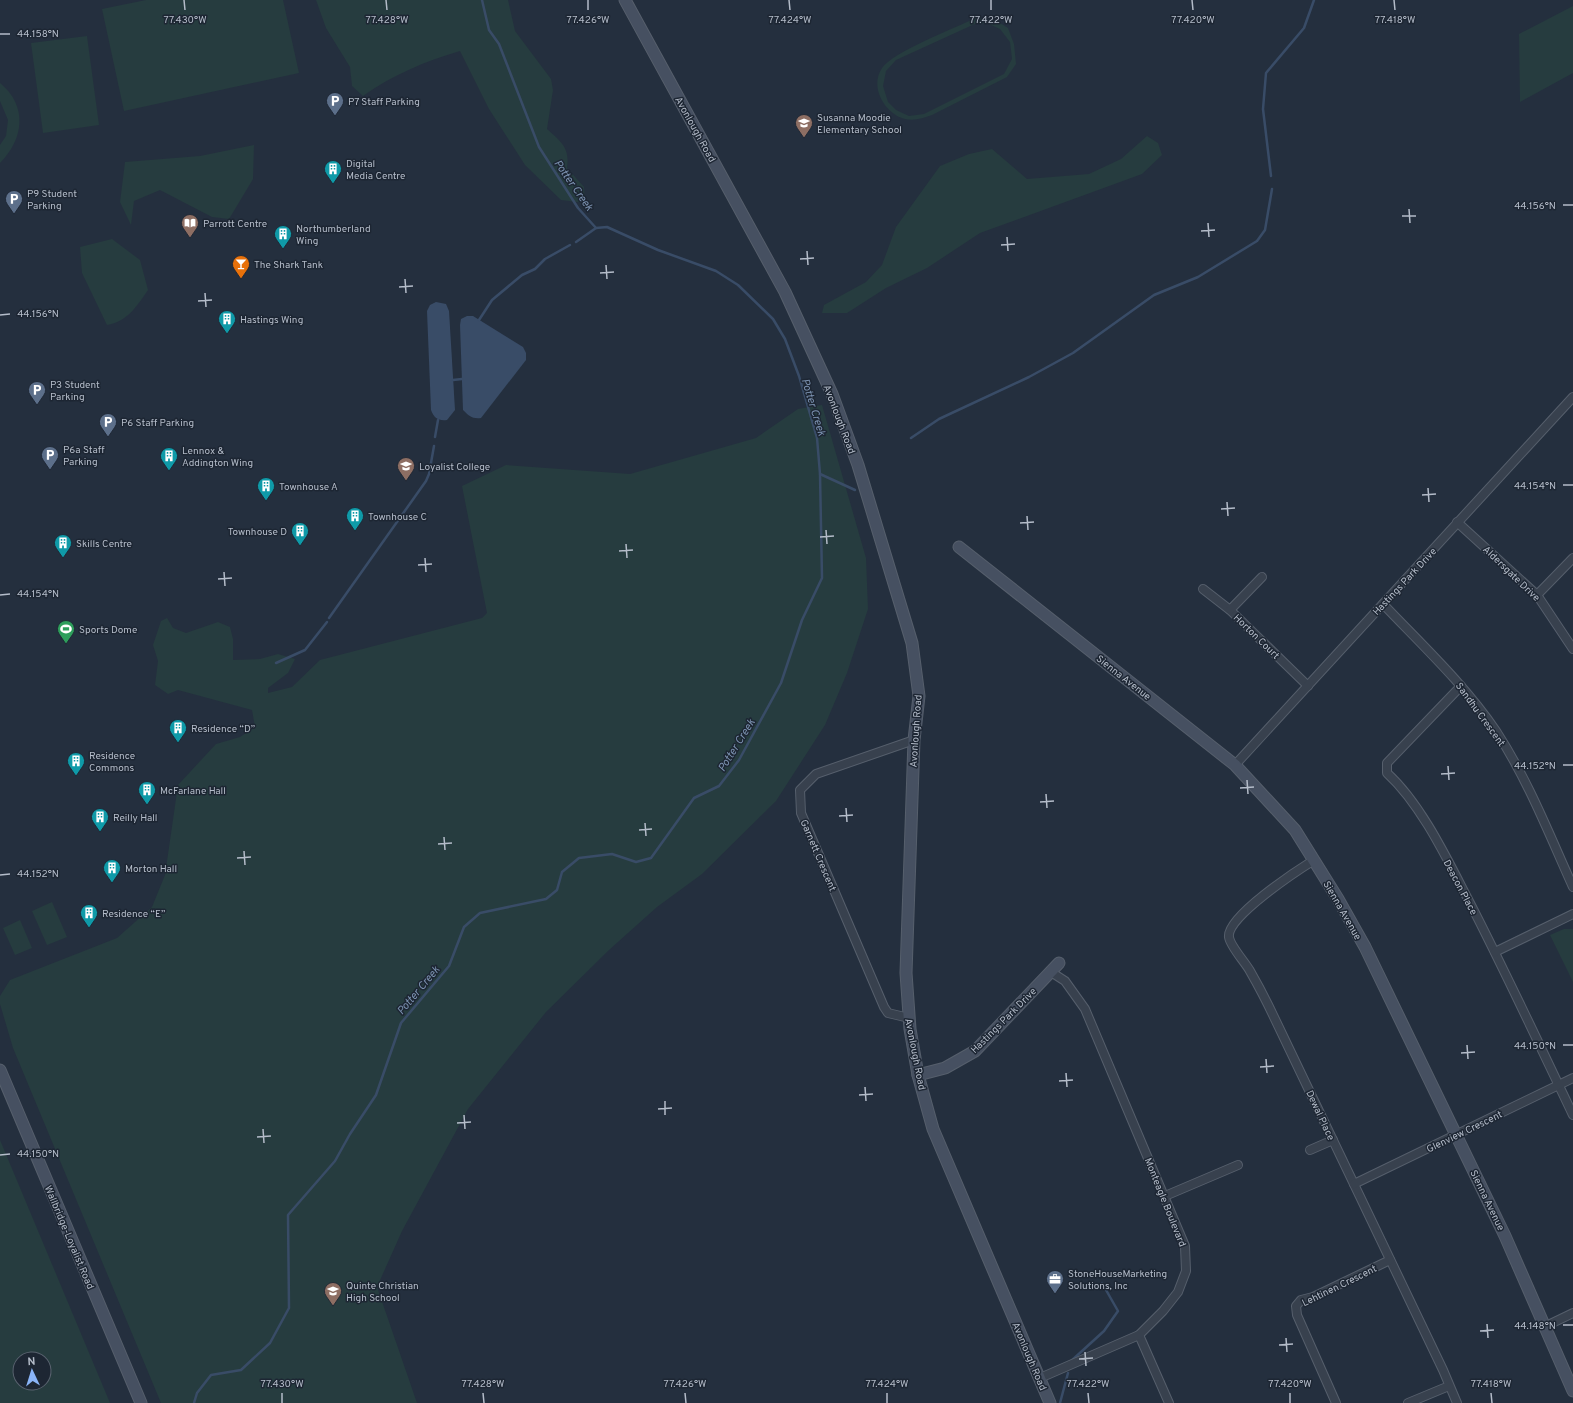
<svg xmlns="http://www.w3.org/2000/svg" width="1573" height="1403" viewBox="0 0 1573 1403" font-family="Overpass,sans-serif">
<rect width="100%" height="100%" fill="#242f3e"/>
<g fill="#263c3f" fill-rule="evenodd">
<path d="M146 0H283L299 73 124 111 102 9Z"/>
<path d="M316 0H508L515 31 551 79 553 90 547 129C561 142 570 147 567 168L584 187 585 203 561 200 525 165 489 109 460 51C426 61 392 75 363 96L352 86 350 67 326 28Z"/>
<path d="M1573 6V73L1520 102 1519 34Z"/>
<path d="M976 18 995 20 1008 28 1014 44 1016 64 1007 77 932 115C923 118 915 121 905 119 885 114 869 87 882 68 893 52 955 28 976 18ZM977 23 989 24 1000 29 1010 42 1012 59 1004 74 924 114 909 116 896 110 888 102 883 86 886 71 896 60Z"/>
<path d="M87 36 99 125 43 133 31 43Z"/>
<path d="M0 83C28 106 24 139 0 163V145L6 136 8 120 0 101Z"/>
<path d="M1147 136 1158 143 1162 155 1142 174 980 233 927 268 886 288 847 313H822L824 305 866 282 882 265 896 227 940 166 969 154 992 149 1027 179 1089 174 1121 159Z"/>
<path d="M254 145 253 179 229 219 212 217 160 190 134 201 131 225 120 202 125 162 200 156Z"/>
<path d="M112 239 140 260 148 290C137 306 127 322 107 325L82 273 80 247Z"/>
<path d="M822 405 866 558 868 609 847 673 825 725 776 801 702 874 657 907 609 950 546 1012 468 1109 402 1231 377 1287 417 1403H161L13 1048 0 1004V996L10 980 117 938 152 907 165 875 178 785 216 744 240 737 255 727 252 710 178 690 168 694 155 685 158 661 153 645 161 621 167 618 173 628 186 633 218 622 230 627 233 639V660L260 659 278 654 295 659 288 673 268 688V693L292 687 320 660 482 618 487 613 462 486 506 465 630 474 756 438 798 409Z"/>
<path d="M52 902 67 937 47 945 32 911Z"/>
<path d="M20 920 32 948 15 955 3 928Z"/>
<path d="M1564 929H1573V982L1550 935Z"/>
<path d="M0 1140 110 1403H0ZM20 1359H44V1383H20Z"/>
</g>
<g fill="#394c67">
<path d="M436 302 446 304 449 311 455 410 447 420C438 421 434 418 431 410L427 311 430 305Z"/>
<path d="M467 316H473L523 347 526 353V360L481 418C472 419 469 416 463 410L460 325 461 319Z"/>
</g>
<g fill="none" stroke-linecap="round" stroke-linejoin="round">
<g stroke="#394c67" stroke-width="2.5">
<path d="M1271 176 1263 109 1266 73 1304 28 1314 0"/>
<path d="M576 242 596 228"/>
<path d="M479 320 492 300 522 275 535 269 545 259 570 245"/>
<path d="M453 380 462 379"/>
<path d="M435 437 438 420"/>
<path d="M911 438 939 419 1029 377 1073 353 1154 295 1198 277 1257 241 1265 230 1272 189"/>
<path d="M820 474 855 490"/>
<path d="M329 618 426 481 429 474 434 446"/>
<path d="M276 663 305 650 327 622"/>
<path d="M1070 1362 1104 1331 1118 1311 1102 1283"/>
<path d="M194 1403 197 1393 211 1375 241 1370 270 1343 289 1308 288 1215 335 1161 350 1134 376 1095 401 1023 449 966 464 927 480 913 546 899 557 890 562 872 579 858 612 854 636 862 651 858 694 798 719 786 739 760 781 683 802 620 822 578 820 474 817 438 799 376 785 339 773 319 738 285 716 271 658 250 607 227 596 228 578 208 539 147 499 44 489 30 482 0"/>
<path d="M1060 1403 1068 1373"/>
</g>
<defs>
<g id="street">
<path d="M1457 522 1537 595 1573 649"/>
<path d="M1203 589 1230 610 1308 686"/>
<path d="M1537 595 1573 558"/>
<path d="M1383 604C1422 645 1464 684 1496 731 1528 780 1549 834 1573 887"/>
<path d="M1230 610 1262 577"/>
<path d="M1461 686 1387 763V773C1422 805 1448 861 1470 903 1506 973 1539 1044 1573 1115"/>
<path d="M1235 765 1573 397"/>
<path d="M1314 860C1298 870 1226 917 1229 937 1230 946 1245 962 1250 971 1258 985 1266 1000 1273 1015L1443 1370 1457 1403"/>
<path d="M1495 952 1573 914"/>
<path d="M909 1018 888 1013 884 1007 801 813 800 790 816 774 914 740"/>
<path d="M1310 1150 1333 1140"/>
<path d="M1354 1184 1573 1078"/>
<path d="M1165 1196 1238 1165"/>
<path d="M1546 1326 1573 1313"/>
<path d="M1139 1335 1169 1403"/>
<path d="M1040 1378 1139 1335 1163 1311 1178 1292 1186 1271 1185 1246 1085 1009 1065 981 1051 972"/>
<path d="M1336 1403 1297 1315 1296 1306 1301 1300 1313 1297 1390 1260"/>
<path d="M1408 1403 1449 1386"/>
</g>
<g id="secondary">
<path d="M625 0 785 292 832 394 858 465 912 643 919 696 914 740 906 973 910 1029 918 1075 933 1129 1050 1403"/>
<path d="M959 547 1235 765 1295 830 1338 899 1365 947 1505 1236 1573 1391"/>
<path d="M0 1070 141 1403"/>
<path d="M918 1075 945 1068 975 1051 1059 963"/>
</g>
</defs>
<use href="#street" stroke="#565f6c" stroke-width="10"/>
<use href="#secondary" stroke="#565f6c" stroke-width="13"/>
<use href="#street" stroke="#38414e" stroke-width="8"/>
<use href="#secondary" stroke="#465061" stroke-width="11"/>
</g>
<path fill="none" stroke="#b4bcc9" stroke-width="1.5" d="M184 0 185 10M386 0 387 10M588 0V10M789 0 790 10M991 0V10M1192 0 1193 10M1394 0 1395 10M0 34H10M1563 205H1573M1409 209 1410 223M1402 216H1416M1208 223 1209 237M1201 231 1215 230M1007 237 1008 251M1001 245 1015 244M807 251 808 265M800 259 814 258M606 265 607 279M600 273 614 272M405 279 406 293M399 287 413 286M205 293 206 307M198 301 212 300M0 315 10 314M1563 485H1573M1428 488 1429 502M1422 495 1436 494M1227 502 1228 516M1221 509 1235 508M1027 516 1028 530M1020 523 1034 522M826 530 827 544M820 537 834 536M626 544 627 558M619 551 633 550M425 558 426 572M418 565 432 564M224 572 225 586M218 579 232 578M0 595 10 594M1563 765H1573M1448 766 1449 780M1441 774 1455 773M1247 780 1248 794M1240 788 1254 787M1046 794 1047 808M1040 802 1054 801M846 808 847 822M839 816 853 815M645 823 646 836M639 830 652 829M444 837 445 850M438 844 452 843M244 851 245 865M237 858 251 857M0 875 10 874M1467 1045 1468 1059M1563 1045H1573M1461 1053 1475 1052M1266 1059 1267 1073M1260 1067 1274 1066M1066 1073 1067 1087M1059 1081 1073 1080M865 1087 866 1101M859 1095 873 1094M665 1101V1115M658 1109 672 1108M464 1115 465 1129M457 1123 471 1122M263 1129 264 1143M257 1137 271 1136M0 1155 10 1154M1487 1324 1488 1338M1563 1325H1573M1480 1331 1494 1330M1286 1338 1287 1352M1279 1345 1293 1344M1085 1352 1086 1366M1079 1359 1093 1358M282 1393V1403M483 1393 484 1403M685 1393 686 1403M887 1393V1403M1088 1393 1089 1403M1290 1393V1403M1491 1393 1492 1403"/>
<defs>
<symbol id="parking-pin" viewBox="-11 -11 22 30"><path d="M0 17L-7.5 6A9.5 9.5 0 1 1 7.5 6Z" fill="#5c6f8a" stroke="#1d2633"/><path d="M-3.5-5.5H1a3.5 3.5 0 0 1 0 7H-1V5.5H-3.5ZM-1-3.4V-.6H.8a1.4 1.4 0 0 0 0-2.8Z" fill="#fff"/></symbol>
<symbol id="school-pin" viewBox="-11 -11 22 30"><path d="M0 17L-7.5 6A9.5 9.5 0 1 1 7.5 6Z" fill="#8d6e63" stroke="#1d2633"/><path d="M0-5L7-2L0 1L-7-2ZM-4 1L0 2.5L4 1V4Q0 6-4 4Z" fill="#fff"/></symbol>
<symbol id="building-pin" viewBox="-11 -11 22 30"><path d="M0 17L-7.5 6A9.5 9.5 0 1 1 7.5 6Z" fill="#0f9aa8" stroke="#1d2633"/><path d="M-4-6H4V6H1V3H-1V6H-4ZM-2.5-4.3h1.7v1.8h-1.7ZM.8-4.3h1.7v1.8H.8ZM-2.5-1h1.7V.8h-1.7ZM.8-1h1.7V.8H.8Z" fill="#fff"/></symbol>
<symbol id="library-pin" viewBox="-11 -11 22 30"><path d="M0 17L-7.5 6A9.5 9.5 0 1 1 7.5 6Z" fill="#8d6e63" stroke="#1d2633"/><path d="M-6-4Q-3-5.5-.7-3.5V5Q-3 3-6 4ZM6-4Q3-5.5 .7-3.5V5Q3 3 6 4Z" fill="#fff"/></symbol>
<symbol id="bar-pin" viewBox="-11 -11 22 30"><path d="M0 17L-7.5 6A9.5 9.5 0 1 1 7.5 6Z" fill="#e8710a" stroke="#1d2633"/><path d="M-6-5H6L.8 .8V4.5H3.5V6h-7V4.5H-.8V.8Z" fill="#fff"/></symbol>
<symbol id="university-pin" viewBox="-11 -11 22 30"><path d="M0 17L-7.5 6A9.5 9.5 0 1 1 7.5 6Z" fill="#8d6e63" stroke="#1d2633"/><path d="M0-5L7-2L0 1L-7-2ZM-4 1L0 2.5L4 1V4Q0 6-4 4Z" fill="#fff"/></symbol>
<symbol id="stadium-pin" viewBox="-11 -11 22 30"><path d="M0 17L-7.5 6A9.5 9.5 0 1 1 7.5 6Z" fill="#2e9e5b" stroke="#1d2633"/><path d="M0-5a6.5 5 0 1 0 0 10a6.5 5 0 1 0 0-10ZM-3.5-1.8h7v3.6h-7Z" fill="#fff"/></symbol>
<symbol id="office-pin" viewBox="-11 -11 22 30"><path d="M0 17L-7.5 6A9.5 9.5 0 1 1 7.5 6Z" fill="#5c6f8a" stroke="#1d2633"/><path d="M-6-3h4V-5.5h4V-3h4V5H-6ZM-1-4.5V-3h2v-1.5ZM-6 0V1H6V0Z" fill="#fff"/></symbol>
</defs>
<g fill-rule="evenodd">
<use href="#parking-pin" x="325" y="91" width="20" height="27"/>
<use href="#school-pin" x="794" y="113" width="20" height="27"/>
<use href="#building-pin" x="323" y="159" width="20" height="27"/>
<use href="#parking-pin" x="4" y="189" width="20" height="27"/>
<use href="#library-pin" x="180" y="213" width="20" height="27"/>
<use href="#building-pin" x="273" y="224" width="20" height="27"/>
<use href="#bar-pin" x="231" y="254" width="20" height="27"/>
<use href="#building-pin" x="217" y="309" width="20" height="27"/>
<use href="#parking-pin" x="27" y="380" width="20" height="27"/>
<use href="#parking-pin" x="98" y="412" width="20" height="27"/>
<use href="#parking-pin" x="40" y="445" width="20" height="27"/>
<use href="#building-pin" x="159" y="446" width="20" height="27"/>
<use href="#university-pin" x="396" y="456" width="20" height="27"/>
<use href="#building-pin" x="256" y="476" width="20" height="27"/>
<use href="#building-pin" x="345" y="506" width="20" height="27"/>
<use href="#building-pin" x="290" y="521" width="20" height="27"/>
<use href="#building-pin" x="53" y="533" width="20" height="27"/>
<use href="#stadium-pin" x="56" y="619" width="20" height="27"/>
<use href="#building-pin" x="168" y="718" width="20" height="27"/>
<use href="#building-pin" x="66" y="751" width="20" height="27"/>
<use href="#building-pin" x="137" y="780" width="20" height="27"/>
<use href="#building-pin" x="90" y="807" width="20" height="27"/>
<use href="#building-pin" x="102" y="858" width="20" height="27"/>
<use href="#building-pin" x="79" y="903" width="20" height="27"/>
<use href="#office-pin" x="1045" y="1269" width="20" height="27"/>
<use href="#school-pin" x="323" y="1281" width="20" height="27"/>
</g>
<g text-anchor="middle" stroke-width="3" stroke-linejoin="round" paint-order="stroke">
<g font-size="10" fill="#b4bcc9" stroke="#1d2633" text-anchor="start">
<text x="348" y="105">P7 Staff Parking</text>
<text x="817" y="121">Susanna Moodie<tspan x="817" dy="12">Elementary School</tspan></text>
<text x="346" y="167">Digital<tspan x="346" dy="12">Media Centre</tspan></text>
<text x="27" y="197">P9 Student<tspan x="27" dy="12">Parking</tspan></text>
<text x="203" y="227">Parrott Centre</text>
<text x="296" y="232">Northumberland<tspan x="296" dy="12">Wing</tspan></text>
<text x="254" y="268">The Shark Tank</text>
<text x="240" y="323">Hastings Wing</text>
<text x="50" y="388">P3 Student<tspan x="50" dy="12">Parking</tspan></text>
<text x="121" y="426">P6 Staff Parking</text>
<text x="63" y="453">P6a Staff<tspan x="63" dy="12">Parking</tspan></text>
<text x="182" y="454">Lennox &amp;<tspan x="182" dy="12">Addington Wing</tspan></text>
<text x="419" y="470">Loyalist College</text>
<text x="279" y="490">Townhouse A</text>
<text x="368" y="520">Townhouse C</text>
<text x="287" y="535" text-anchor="end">Townhouse D</text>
<text x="76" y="547">Skills Centre</text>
<text x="79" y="633">Sports Dome</text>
<text x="191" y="732">Residence “D”</text>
<text x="89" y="759">Residence<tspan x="89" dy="12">Commons</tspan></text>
<text x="160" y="794">McFarlane Hall</text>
<text x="113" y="821">Reilly Hall</text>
<text x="125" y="872">Morton Hall</text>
<text x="102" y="917">Residence “E”</text>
<text x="1068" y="1277">StoneHouseMarketing<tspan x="1068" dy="12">Solutions, Inc</tspan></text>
<text x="346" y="1289">Quinte Christian<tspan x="346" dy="12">High School</tspan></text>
</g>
<g font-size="10" fill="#b4bcc9" stroke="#1d2633">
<text transform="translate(696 129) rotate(61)" y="4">Avonlough Road</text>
<text transform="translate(840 419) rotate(69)" y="4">Avonlough Road</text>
<text transform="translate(1512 573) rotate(44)" y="4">Aldersgate Drive</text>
<text transform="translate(1404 581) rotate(-47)" y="4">Hastings Park Drive</text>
<text transform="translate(1257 636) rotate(44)" y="4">Horton Court</text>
<text transform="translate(1124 677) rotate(38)" y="4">Sienna Avenue</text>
<text transform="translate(1481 714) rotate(54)" y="4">Sandhu Crescent</text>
<text transform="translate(915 731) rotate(-86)" y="4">Avonlough Road</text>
<text transform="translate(819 855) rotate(67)" y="4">Garnett Crescent</text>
<text transform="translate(1461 887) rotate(62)" y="4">Deacon Place</text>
<text transform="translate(1343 910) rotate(60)" y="4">Sienna Avenue</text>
<text transform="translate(1003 1020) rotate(-45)" y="4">Hastings Park Drive</text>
<text transform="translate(916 1054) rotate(79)" y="4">Avonlough Road</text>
<text transform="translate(1321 1115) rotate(65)" y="4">Dewal Place</text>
<text transform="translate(1464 1131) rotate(-26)" y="4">Glenview Crescent</text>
<text transform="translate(1488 1200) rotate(64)" y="4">Sienna Avenue</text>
<text transform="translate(1166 1202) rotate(68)" y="4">Monteagle Boulevard</text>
<text transform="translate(70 1237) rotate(67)" y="4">Wallbridge-Loyalist Road</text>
<text transform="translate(1339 1285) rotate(-26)" y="4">Lehtinen Crescent</text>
<text transform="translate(1030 1356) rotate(67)" y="4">Avonlough Road</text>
</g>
<g font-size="11" font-style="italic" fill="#7c92b1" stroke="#1d2633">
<text transform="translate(574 185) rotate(55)" y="4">Potter Creek</text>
<text transform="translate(814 407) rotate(73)" y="4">Potter Creek</text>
<text transform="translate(736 745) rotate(-58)" y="4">Potter Creek</text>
<text transform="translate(418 990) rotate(-50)" y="4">Potter Creek</text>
</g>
</g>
<g font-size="10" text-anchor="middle" fill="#b4bcc9" stroke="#1d2633" stroke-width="3" stroke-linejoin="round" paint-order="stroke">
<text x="185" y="23">77.430°W</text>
<text x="387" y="23">77.428°W</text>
<text x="588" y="23">77.426°W</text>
<text x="790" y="23">77.424°W</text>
<text x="991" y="23">77.422°W</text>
<text x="1193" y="23">77.420°W</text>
<text x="1395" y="23">77.418°W</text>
<text x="38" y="37">44.158°N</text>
<text x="1535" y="209">44.156°N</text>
<text x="38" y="317">44.156°N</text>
<text x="1535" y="489">44.154°N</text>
<text x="38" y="597">44.154°N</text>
<text x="1535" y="769">44.152°N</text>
<text x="38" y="877">44.152°N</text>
<text x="1535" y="1049">44.150°N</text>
<text x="38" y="1157">44.150°N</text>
<text x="1535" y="1329">44.148°N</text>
<text x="282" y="1387">77.430°W</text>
<text x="483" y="1387">77.428°W</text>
<text x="685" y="1387">77.426°W</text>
<text x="887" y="1387">77.424°W</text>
<text x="1088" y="1387">77.422°W</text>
<text x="1290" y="1387">77.420°W</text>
<text x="1491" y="1387">77.418°W</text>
</g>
<g transform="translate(32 1371) rotate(356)"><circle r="19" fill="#1d2633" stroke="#59626f"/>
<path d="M0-3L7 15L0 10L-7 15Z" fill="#8ab4f8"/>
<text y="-6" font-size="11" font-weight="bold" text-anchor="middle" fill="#b4bcc9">N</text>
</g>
</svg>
